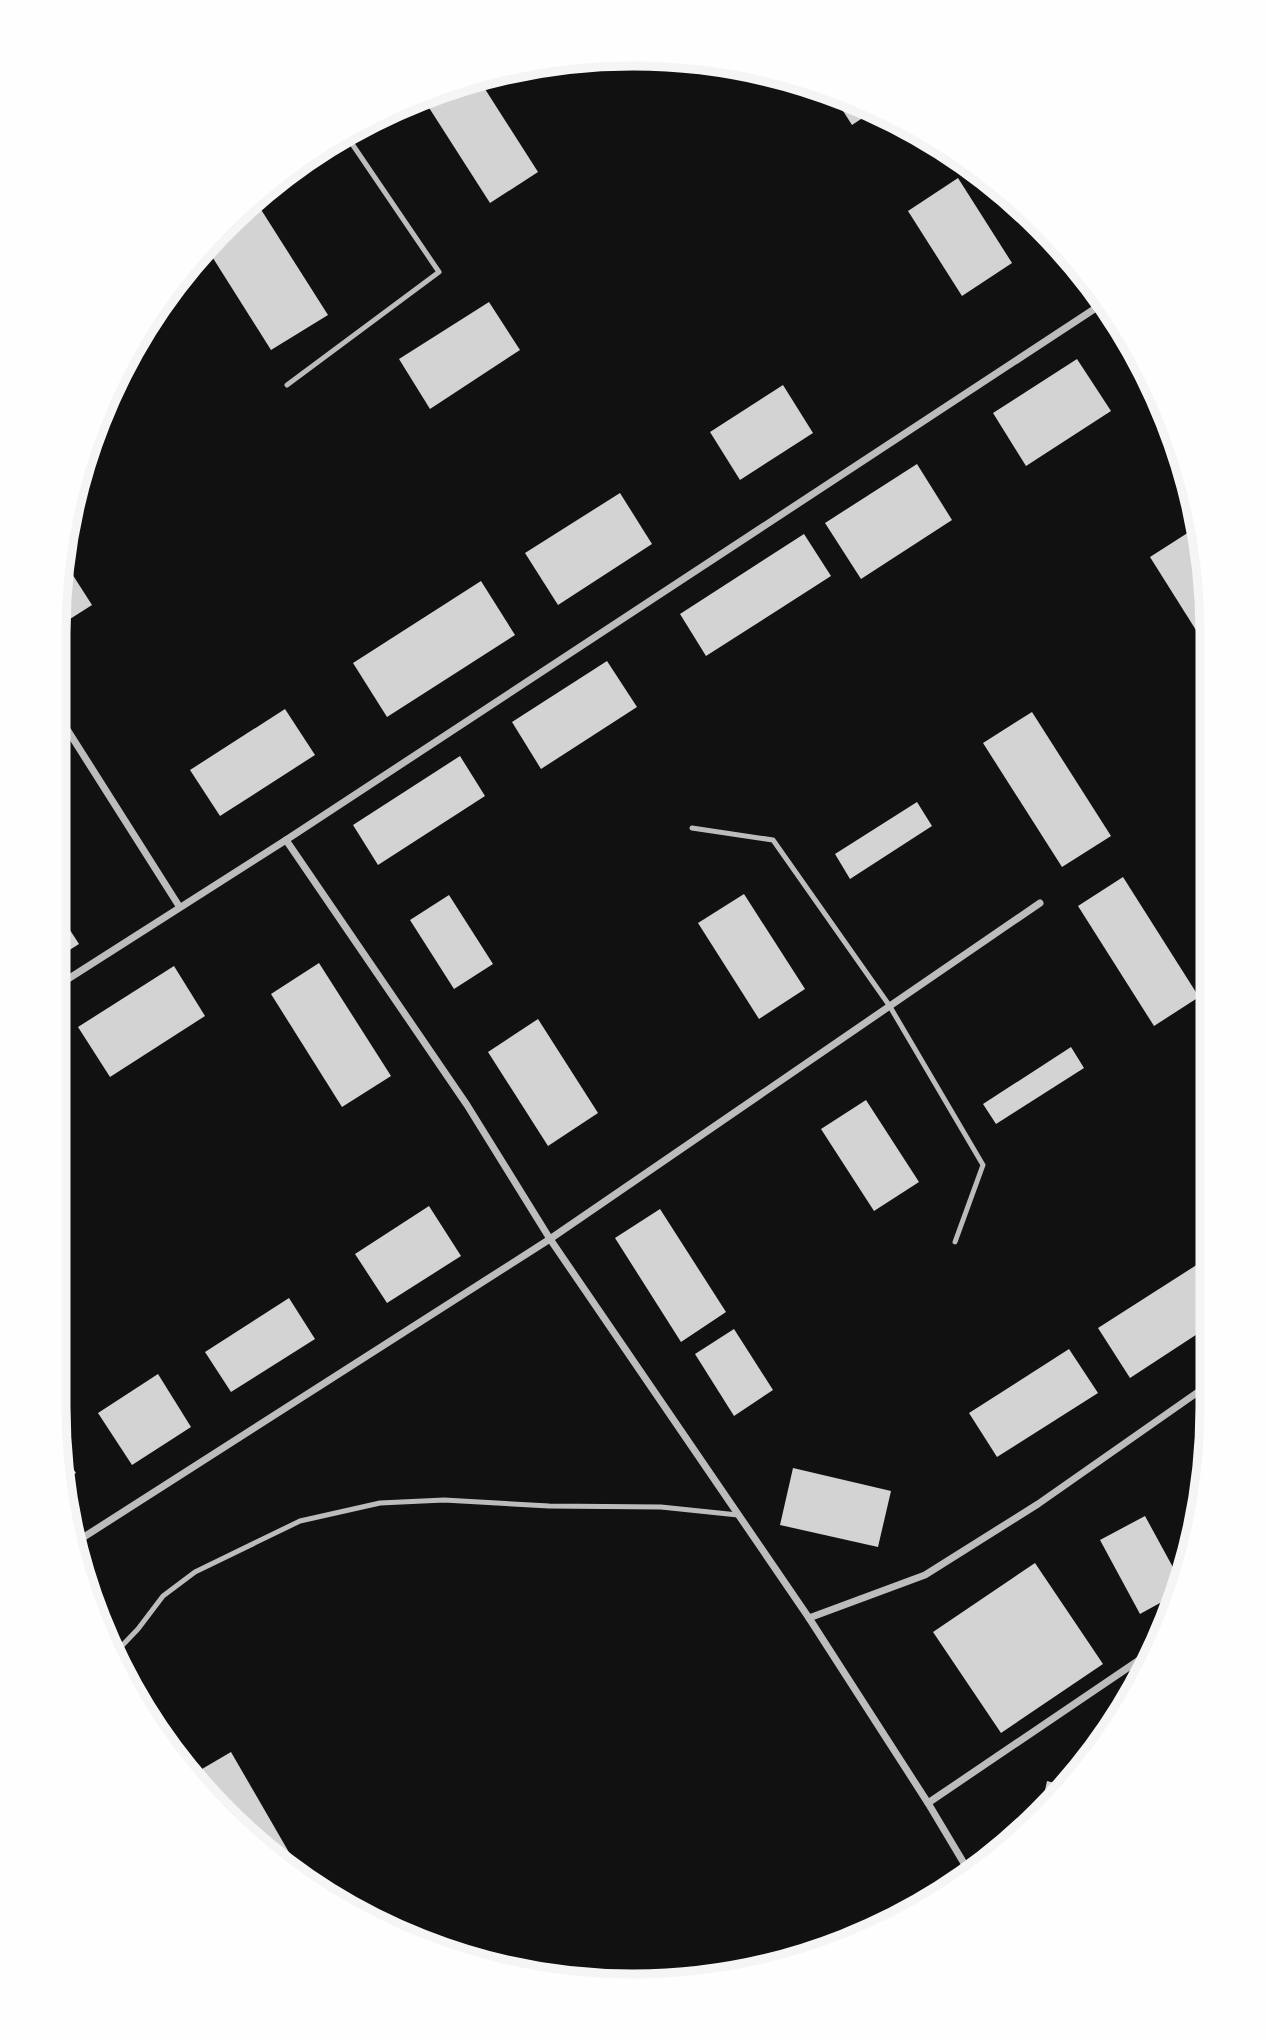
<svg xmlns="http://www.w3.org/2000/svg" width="1267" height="2041" viewBox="0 0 1267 2041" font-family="Arial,sans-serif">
<rect width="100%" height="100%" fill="#111"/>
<g fill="#d3d3d3">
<path d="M478 78 538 172 490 203 426 103 457 83Z"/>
<path d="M831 92 876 109 852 125Z"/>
<path d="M958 178 1012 263 962 296 908 211Z"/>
<path d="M253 197 328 315 271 350 206 247Z"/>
<path d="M489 302 520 350 430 409 399 359Z"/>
<path d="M1077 359 1111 411 1026 466 993 413Z"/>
<path d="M783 385 813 433 740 480 710 432Z"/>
<path d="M917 464 952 520 861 579 825 523Z"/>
<path d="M620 493 652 544 558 605 525 553Z"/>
<path d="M1200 525 1211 595V654L1150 557Z"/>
<path d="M804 534 831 576 706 656 680 614Z"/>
<path d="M60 555 92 605 59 626V558Z"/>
<path d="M481 581 515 635 387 717 353 663Z"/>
<path d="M607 661 637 707 541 769 512 722Z"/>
<path d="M285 709 315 755 220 816 190 770Z"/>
<path d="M1032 712 1111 836 1062 867 983 743Z"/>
<path d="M460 756 485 796 378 865 353 825Z"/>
<path d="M917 802 932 826 850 879 835 854Z"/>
<path d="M1123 877 1199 997 1154 1026 1078 906Z"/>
<path d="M744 894 805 989 759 1019 698 923Z"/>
<path d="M449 895 493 964 454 989 410 920Z"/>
<path d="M57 910 79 944 57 958Z"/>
<path d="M319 963 391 1076 342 1107 271 994Z"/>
<path d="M174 966 205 1016 110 1077 78 1027Z"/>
<path d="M538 1019 598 1113 548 1146 488 1052Z"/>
<path d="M1071 1047 1084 1068 996 1124 983 1104Z"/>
<path d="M866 1100 919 1182 874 1211 821 1129Z"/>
<path d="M429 1206 461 1256 387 1303 355 1254Z"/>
<path d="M660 1209 726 1312 681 1342 615 1238Z"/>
<path d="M1209 1257 1208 1327 1130 1378 1098 1328Z"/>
<path d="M289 1298 315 1339 231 1392 205 1352Z"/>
<path d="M734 1329 773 1390 734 1416 695 1354Z"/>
<path d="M1069 1349 1098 1393 997 1457 969 1413Z"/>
<path d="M158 1374 191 1427 132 1465 98 1413Z"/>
<path d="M61 1451 76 1473 66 1480 64 1465Z"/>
<path d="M793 1468 891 1491 878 1547 780 1525Z"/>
<path d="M1145 1516 1181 1582 1178 1593 1140 1614 1100 1540Z"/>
<path d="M1035 1563 1103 1664 1001 1733 933 1632Z"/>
<path d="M231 1752 294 1861 282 1868 190 1776Z"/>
<path d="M1047 1781 1066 1786 1041 1809Z"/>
</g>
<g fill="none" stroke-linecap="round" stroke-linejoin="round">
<g stroke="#bcbcbc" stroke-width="5">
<path d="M287 385 439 272 344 132"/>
<path d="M692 828 773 840 889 1005 983 1165 955 1242"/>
<path d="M116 1652 138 1629 163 1596 195 1572 300 1521 380 1503 444 1500 549 1506 661 1507 738 1515"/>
</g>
<g stroke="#bcbcbc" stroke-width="7">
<path d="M58 715 179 906"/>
<path d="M286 840 467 1105 550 1239 809 1618 928 1803 971 1875"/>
<path d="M57 986 286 840 1105 302"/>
<path d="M76 1542 550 1239 1040 903"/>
<path d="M809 1618 925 1575 1038 1504 1208 1385"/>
<path d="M928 1803 1157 1648"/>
</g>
</g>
<path d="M0 0H1267V2041H0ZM633 66H633A567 567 0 0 1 1200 633V1407A567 567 0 0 1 633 1974H633A567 567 0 0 1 66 1407V633A567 567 0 0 1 633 66Z" fill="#fefefe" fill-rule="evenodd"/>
<path fill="none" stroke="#f5f5f5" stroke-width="9" d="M633 66H633A567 567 0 0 1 1200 633V1407A567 567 0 0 1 633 1974H633A567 567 0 0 1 66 1407V633A567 567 0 0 1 633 66Z"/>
</svg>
